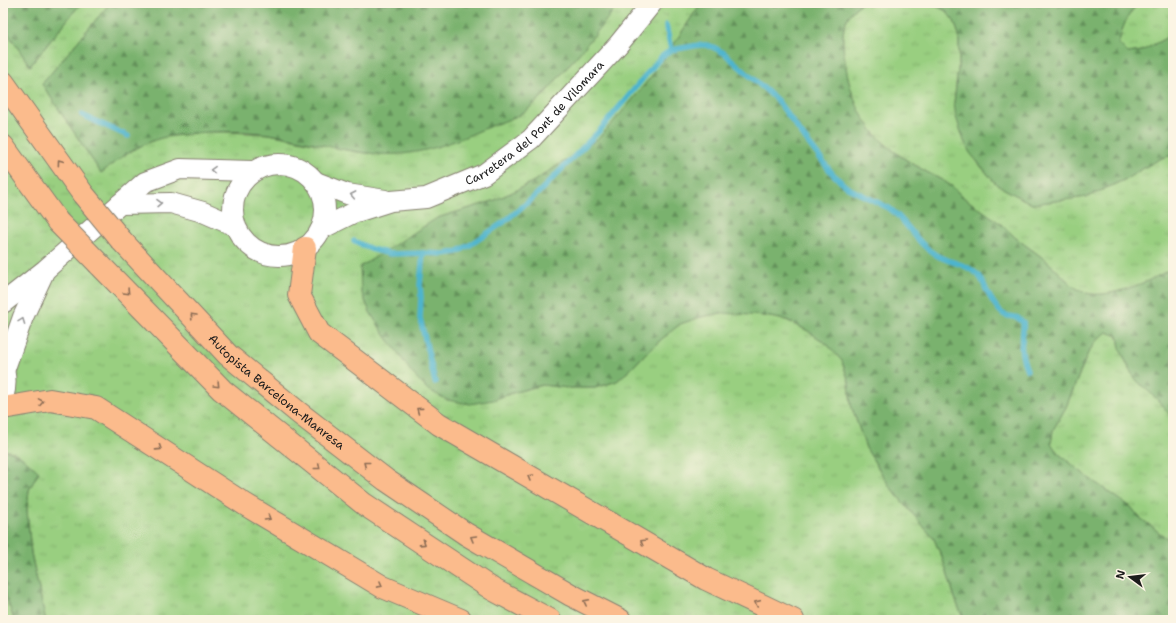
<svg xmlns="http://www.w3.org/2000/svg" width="1176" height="623" viewBox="0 0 1176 623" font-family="'Shantell Sans',sans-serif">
<defs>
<pattern id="grass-tufts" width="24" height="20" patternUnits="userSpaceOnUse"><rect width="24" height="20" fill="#99cf80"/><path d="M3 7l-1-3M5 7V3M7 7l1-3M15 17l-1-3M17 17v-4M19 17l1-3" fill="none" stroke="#83b16e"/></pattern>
<pattern id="forest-firs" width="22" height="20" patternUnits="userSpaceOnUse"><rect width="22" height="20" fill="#7ab26e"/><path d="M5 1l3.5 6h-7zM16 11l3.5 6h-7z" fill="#63905a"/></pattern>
</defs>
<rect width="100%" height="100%" fill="#fcf5e5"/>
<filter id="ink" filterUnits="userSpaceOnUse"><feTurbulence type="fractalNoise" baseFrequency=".025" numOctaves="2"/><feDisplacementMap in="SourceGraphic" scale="8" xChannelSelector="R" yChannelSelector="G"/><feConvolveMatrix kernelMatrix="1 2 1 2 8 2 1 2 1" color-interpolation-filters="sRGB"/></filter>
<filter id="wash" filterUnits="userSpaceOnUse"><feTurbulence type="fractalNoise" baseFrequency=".012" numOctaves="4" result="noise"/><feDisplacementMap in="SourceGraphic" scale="16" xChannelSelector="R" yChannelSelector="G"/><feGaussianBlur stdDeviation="0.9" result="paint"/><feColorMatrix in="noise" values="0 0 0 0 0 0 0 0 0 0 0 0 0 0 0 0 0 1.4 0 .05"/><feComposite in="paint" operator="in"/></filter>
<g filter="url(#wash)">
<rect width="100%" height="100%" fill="#efe3c4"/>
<g fill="url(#grass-tufts)" stroke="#5a764e">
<path d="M81 3H110L42 84 101 173 120 158 140 146 159 138 203 132H225L269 134 356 152 379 154 540 99 581 51 619 3H701L658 68 629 104 599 138 536 180 515 191 493 201 437 218 361 291 370 312 382 331 396 350 493 400 512 393 542 385 568 388H595L617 381 632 368 645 354 663 338 680 324 701 317 721 313H742L764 316 786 320 808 331 827 344 842 361 849 382 851 405 866 448 890 487 934 539 943 560 956 601 964 620H45V617L31 553 27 510 29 490 38 472 14 452 3 450V26L30 66Z"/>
<path d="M862 3H929L946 11 954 21 959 35V61L954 103 978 163 997 185 1032 204 1087 197 1126 179 1149 165 1162 158 1173 155V267C1168 270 1163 274 1158 277 1143 285 1107 297 1091 294 1074 292 1062 274 1050 264 1039 254 1027 247 1016 238 1010 233 1005 227 998 222 987 213 975 206 963 197 959 194 956 190 953 187 942 179 929 174 918 167 868 138 851 110 844 54 841 33 843 15 862 3Z"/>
<path d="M1139 3H1173V34L1142 51 1128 53 1119 44C1121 29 1127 14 1139 3Z"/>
<path d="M1107 331 1118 336 1120 348 1130 371 1138 382 1157 399 1173 419V543L1139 517 1131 507 1090 479 1059 454 1051 444 1053 430 1066 407 1088 353 1096 341Z"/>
<path d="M3 589 9 605 14 620H3Z"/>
</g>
<g fill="url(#forest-firs)" stroke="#4b6745">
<path d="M3 3H81L30 66 3 26Z"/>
<path d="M110 3H619C603 25 586 46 568 66 554 82 542 100 524 112 515 118 502 122 491 126 453 142 421 157 378 154 341 152 305 139 269 134 239 130 208 131 178 135 172 136 164 137 158 139 136 146 119 159 101 173L42 84Z"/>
<path d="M701 3H862C843 15 841 33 844 54 851 109 869 139 918 167 929 174 942 179 953 187 956 190 959 194 963 197 975 206 987 213 998 222 1005 227 1010 233 1016 238 1027 247 1039 254 1050 264 1062 274 1074 292 1091 294 1114 297 1154 280 1173 267V419L1157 399 1138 382 1130 371 1120 348 1118 336 1107 332 1096 341 1088 353 1066 407 1053 430 1051 444 1059 454 1090 479 1131 507 1139 517 1173 543V620H964L956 601 943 560 934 539 890 487 866 448 851 405 849 382 842 361 827 344 808 331 787 320 764 316 721 313 701 317 680 324 663 338 645 354 632 368 617 381 595 388H568L542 385 512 393 493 400 470 404 447 400 427 389 411 372 396 350 382 331 370 312 361 291 360 267 437 218 493 201 515 191 536 180 599 138 629 104 658 68Z"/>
<path d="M929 3H1139C1127 14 1121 29 1119 44L1128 53 1142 51 1173 34V155L1162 158 1149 165 1126 179 1087 197 1032 204 997 185 970 153 964 141 956 117 954 103 959 61V35L954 21 945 10Z"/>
<path d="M3 450C20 453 27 461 39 472L29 490 27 510 31 553 45 617V620H14L9 605 3 589Z"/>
</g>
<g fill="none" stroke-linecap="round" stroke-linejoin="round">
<g stroke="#4eb4cd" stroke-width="5.5">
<path d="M666 25 671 50"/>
<path d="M82 115 128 136"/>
<path d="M354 241 371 249 390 254 423 253 443 254 457 252 470 245 504 222 535 196 549 182 600 130 661 57 671 50 699 45H706L713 47 724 53 777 100 806 140 832 173 843 184 848 188 889 208C907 221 916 243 936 255 949 263 967 263 978 275 983 279 984 286 987 291 990 298 997 309 1003 314 1007 317 1013 316 1018 318 1020 319 1021 321 1023 322 1024 329 1022 334 1022 341 1020 351 1023 360 1027 370"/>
<path d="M423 253 420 285 421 297 420 318 435 382"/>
</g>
</g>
</g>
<g filter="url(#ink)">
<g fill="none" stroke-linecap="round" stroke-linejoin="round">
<defs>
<g id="minor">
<circle cx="279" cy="210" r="46"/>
<path d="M316 182 347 194 385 200"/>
<path d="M120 204 171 203 203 212 235 226"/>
<path id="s1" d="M321 229 353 213 391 201 426 198 484 174 531 139 618 45 652 3"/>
<path d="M3 303 45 270 145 182 180 169 252 171"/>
<path d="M3 368C7 378 6 388 3 398"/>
<path d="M4 371 23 317 43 274"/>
</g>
<g id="highway">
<path d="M3 82 83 194"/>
<path d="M3 146 58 222"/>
<path id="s2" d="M121 240 228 355 299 413 386 480 466 534 571 595 620 620"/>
<path d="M305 248 299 295 319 333 439 424 706 579 793 620"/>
<path d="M99 264 222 390 364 504 492 589 550 620"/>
<path d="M3 408 50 400 96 408 246 505 383 587 461 620"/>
</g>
</defs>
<use href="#minor" stroke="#868070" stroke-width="22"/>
<use href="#highway" stroke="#868070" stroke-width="24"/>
<use href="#minor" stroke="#fff" stroke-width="20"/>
<use href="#highway" stroke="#fbbb8c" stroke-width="22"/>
<defs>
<g id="highway-bridge">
<path d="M83 194 121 240"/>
<path d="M58 222 99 264"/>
</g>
</defs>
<use href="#highway-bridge" stroke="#868070" stroke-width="24" stroke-linecap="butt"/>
<use href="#highway-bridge" stroke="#fbbb8c" stroke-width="22"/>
</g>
<defs><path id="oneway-chevron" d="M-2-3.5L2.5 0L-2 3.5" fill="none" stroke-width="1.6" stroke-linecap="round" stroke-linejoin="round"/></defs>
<g stroke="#8c6c54">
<use href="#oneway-chevron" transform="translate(60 162) rotate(-126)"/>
<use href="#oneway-chevron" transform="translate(127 292) rotate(46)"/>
<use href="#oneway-chevron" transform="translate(193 316) rotate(-133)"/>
<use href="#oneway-chevron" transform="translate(217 385) rotate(46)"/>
<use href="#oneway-chevron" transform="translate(41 402) rotate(-10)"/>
<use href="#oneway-chevron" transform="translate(419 410) rotate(-143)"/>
<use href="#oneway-chevron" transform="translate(159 448) rotate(33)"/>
<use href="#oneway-chevron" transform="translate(366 464) rotate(-142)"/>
<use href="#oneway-chevron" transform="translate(318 467) rotate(39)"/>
<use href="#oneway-chevron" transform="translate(530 477) rotate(-150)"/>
<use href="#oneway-chevron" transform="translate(268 518) rotate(31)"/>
<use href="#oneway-chevron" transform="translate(473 538) rotate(-150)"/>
<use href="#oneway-chevron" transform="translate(643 542) rotate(-150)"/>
<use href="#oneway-chevron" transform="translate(423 543) rotate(33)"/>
<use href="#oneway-chevron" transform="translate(380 585) rotate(29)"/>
<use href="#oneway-chevron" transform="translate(586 602) rotate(-153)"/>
<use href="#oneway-chevron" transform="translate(757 603) rotate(-155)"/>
</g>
<g stroke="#999">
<use href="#oneway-chevron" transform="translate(213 170) rotate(-178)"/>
<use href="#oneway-chevron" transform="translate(353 195) rotate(-169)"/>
<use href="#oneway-chevron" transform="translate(159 203) rotate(-1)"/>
<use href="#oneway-chevron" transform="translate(22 321) rotate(-69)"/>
</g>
</g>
<g text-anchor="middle" stroke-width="4" stroke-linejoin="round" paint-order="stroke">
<g font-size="12" fill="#1c1c1c" stroke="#fcf5e5">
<text dy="4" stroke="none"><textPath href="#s1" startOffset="245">Carretera del Pont de Vilomara</textPath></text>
<text dy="4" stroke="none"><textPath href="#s2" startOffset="218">Autopista Barcelona-Manresa</textPath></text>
</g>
</g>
<rect width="1176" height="623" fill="none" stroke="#fcf5e5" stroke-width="16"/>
<g transform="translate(1130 577) rotate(285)" stroke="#fcf5e5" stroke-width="3" paint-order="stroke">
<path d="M0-3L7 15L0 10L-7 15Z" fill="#1c1c1c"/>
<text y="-6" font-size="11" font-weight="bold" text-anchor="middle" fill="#1c1c1c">N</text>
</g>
</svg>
